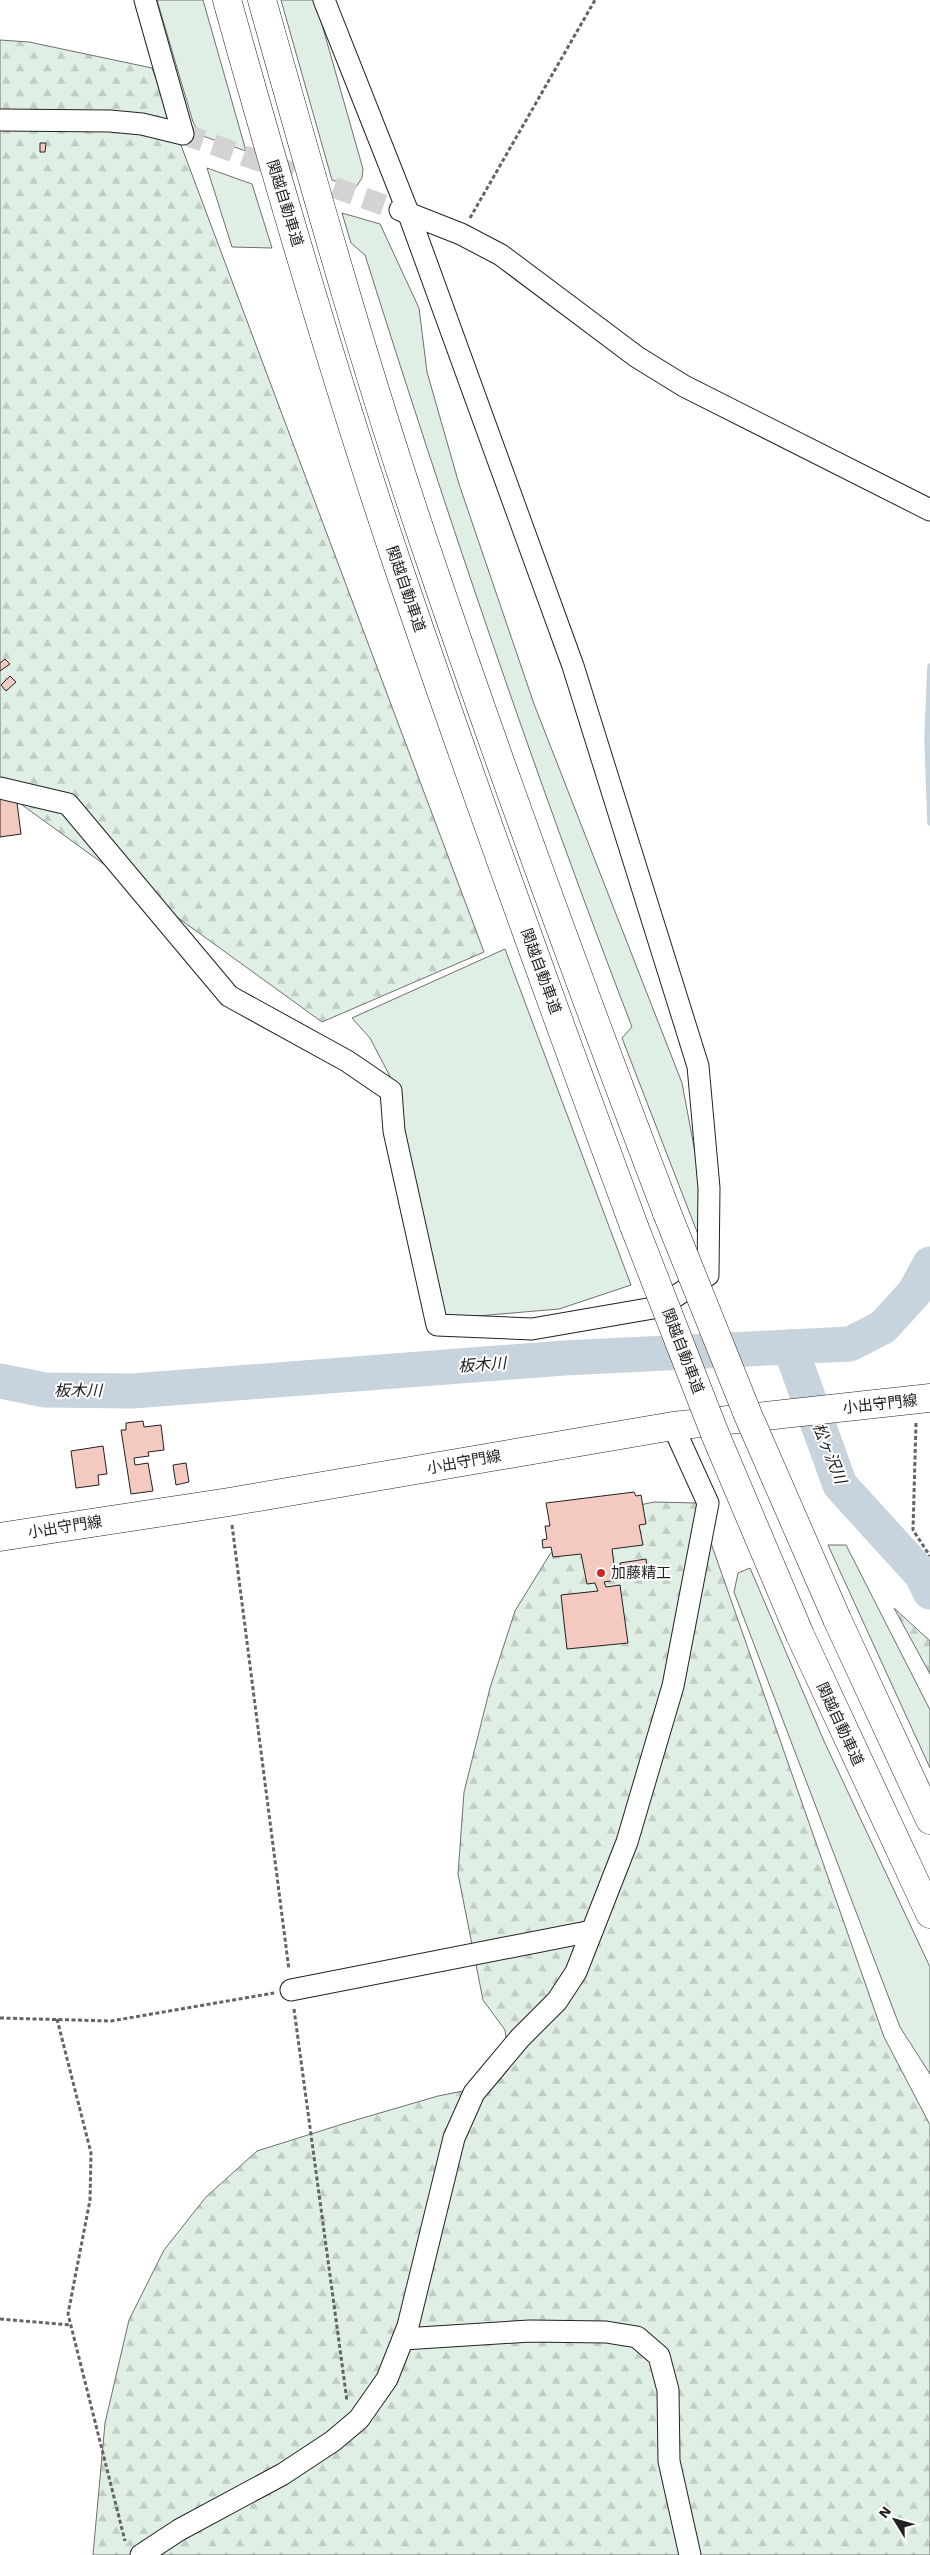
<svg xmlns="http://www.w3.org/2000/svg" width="930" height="2555" viewBox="0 0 930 2555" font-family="'Work Sans','Noto Sans JP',sans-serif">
<defs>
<pattern id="forest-firs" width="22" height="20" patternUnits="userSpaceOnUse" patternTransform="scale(1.25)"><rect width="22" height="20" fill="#e0efe3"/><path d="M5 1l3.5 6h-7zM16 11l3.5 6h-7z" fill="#c0cdc2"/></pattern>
</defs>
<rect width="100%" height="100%" fill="#fff"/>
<g fill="#e0efe3" stroke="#6f6f6f">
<path d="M157 0H203L246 151 200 135 193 122Z"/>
<path d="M281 0H315L363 169 362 178 356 187 332 180Z"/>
<path d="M207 168 252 184 272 248 232 247Z"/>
<path d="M342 213 380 224 419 308 427 372 459 484 534 704 682 1083 706 1211 699 1237 622 1038 632 1027C534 773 447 515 365 255L351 243Z"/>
<path d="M505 949 631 1285 559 1309 442 1319 395 1086 370 1038 352 1018Z"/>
<path d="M828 1545H846L930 1710V1768Z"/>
<path d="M750 1568 824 1741 930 1967V2074L900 2027 734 1592 738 1573Z"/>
</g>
<g fill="url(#forest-firs)" stroke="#6f6f6f">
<path d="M0 40 29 42 152 68 484 952 322 1022 0 789Z"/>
<path d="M654 1502 697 1503 884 2037 930 2125V2555H93L105 2423 129 2320 164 2250 206 2197 257 2151 349 2122 438 2096 478 2088 508 2055 505 2030 483 2000 458 1874 464 1792 490 1688 515 1611 550 1554 597 1514Z"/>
<path d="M894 1608 930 1641V1674Z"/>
</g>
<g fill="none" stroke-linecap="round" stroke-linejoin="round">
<path stroke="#c7d3dd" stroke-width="5.5" d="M930 666 927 738 930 823"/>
<g stroke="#c7d3dd" stroke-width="35">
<path d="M790 1347 840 1485 922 1575 930 1592"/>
<path d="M0 1381 45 1390 132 1391 564 1358 850 1344 883 1327 914 1293 930 1264"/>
</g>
</g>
<g fill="#f3c9c0" stroke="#222">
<path d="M40 143H46L45 152H40Z"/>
<path d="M5 659 10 664 0 671V663Z"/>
<path d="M10 676 16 682 6 691 1 685Z"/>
<path d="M16 795 21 834 0 837V797Z"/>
<path d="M143 1421 144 1427 161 1425 164 1450 148 1452 149 1456 134 1458 135 1465 148 1463 153 1491 131 1494 121 1430H126V1423Z"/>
<path d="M103 1446 107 1474 98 1475 99 1485 76 1488 71 1451Z"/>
<path d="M186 1463 189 1482 176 1485 173 1465Z"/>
<path d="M634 1492 636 1496 641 1495 646 1524 639 1525 643 1545 612 1549 616 1580 604 1582 606 1587 620 1585 628 1643 567 1649 561 1595 598 1591 595 1583 587 1584 581 1554 553 1557 551 1547 543 1548 542 1540 547 1539 545 1526H550L546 1503Z"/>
<path d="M646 1559 648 1575 622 1579 620 1563Z"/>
</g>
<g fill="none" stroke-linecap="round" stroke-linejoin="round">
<path stroke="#d3d3d3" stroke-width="21" stroke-dasharray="21 11" stroke-linecap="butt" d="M183 134 398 210"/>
<defs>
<g id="minor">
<path d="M0 120 110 121 142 124 183 134 145 0"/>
<path d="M400 210 461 234 501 255 637 357 684 386 930 510"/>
<path d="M0 788 68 804 229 996 347 1061 391 1091 394 1131 437 1325 532 1329 659 1307 708 1275 709 1188 698 1066 573 666 408 212 324 0"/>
<path d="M291 1990 592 1931"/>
<path d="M403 2339 530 2331 606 2332 637 2337 659 2356 668 2390 669 2461 690 2555"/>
<path d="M141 2555 179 2530 283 2474 333 2441 359 2419 387 2379 408 2326 454 2138 474 2093 520 2038 557 2001 576 1972 627 1842 673 1686 708 1503 673 1426"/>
</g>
<path id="major" d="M0 1537 229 1502 673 1426 930 1398"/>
<g id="highway">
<path d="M227 0C280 190 335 379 398 566 473 787 553 1007 634 1226"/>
<path d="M262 0C314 185 366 372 428 554 503 776 584 995 667 1213"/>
<path d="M837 1619 930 1820"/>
<path d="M800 1635 930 1914"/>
</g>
</defs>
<use href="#minor" stroke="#222" stroke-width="23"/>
<use href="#major" stroke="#222" stroke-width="29"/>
<use href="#highway" stroke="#222" stroke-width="29"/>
<g stroke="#646464" stroke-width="3" stroke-dasharray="4 2.5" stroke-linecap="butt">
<path d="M470 218 595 0"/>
<path d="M916 1423 913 1530 930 1556"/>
<path d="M232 1525 289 1970"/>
<path d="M294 2009 347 2401"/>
<path d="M0 2018 111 2021 274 1993"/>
<path d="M57 2019 91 2153 90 2200 68 2314 125 2541"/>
<path d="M0 2319 71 2325"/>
</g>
<use href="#minor" stroke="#fff" stroke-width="21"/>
<use href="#major" stroke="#fff" stroke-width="28"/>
<use href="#highway" stroke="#fff" stroke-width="28"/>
<defs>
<g id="highway-bridge">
<path d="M667 1213 748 1415 837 1619"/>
<path d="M634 1226 715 1434 800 1635"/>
</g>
</defs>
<use href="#highway-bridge" stroke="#222" stroke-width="29" stroke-linecap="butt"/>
<use href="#highway-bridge" stroke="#fff" stroke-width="28"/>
</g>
<circle fill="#c62828" stroke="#fff" stroke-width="2" cx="601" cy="1573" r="5"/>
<g text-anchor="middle" stroke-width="4" stroke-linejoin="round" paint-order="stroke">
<g font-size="15" fill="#222" stroke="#fff">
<text transform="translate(285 203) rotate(73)" y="5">関越自動車道</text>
<text transform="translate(406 589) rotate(71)" y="5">関越自動車道</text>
<text transform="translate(541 971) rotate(70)" y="5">関越自動車道</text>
<text transform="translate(683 1351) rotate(69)" y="5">関越自動車道</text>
<text transform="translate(880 1404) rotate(-6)" y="5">小出守門線</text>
<text transform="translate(464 1462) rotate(-10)" y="5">小出守門線</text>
<text transform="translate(65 1527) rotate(-9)" y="5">小出守門線</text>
<text transform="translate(840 1724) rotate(65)" y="5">関越自動車道</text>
</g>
<g font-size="15" fill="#222" stroke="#fff" text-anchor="start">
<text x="611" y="1578">加藤精工</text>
</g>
<g font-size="16" font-style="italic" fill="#222" stroke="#fff">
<text transform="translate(482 1364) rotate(-4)" y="6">板木川</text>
<text x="78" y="1396">板木川</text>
<text transform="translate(830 1453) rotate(68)" y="6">松ヶ沢川</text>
</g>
</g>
<g transform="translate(895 2520) rotate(307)" stroke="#ffffff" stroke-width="4" paint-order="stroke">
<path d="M0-4L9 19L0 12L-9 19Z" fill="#222222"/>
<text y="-8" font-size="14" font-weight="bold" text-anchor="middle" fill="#222222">N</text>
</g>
</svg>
